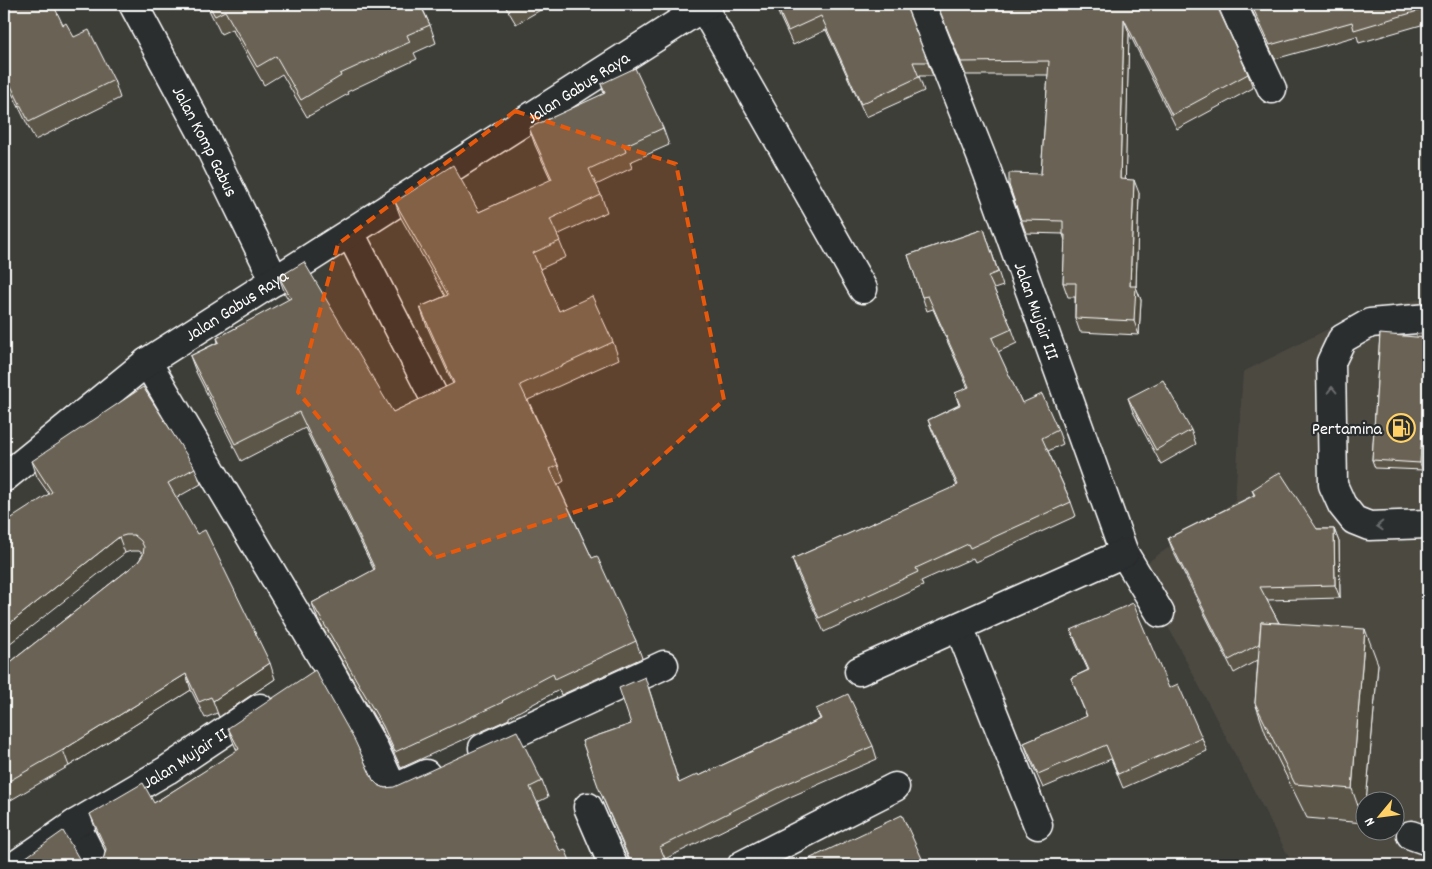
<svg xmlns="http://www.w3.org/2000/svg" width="1432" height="869" viewBox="0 0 1432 869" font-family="Dekko,sans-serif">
<rect width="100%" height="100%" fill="#3e3e39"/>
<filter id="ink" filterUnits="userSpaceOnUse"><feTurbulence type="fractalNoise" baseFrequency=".02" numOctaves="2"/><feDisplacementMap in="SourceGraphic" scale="10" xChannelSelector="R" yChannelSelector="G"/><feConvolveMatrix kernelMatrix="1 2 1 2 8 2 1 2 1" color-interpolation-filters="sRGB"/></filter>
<g filter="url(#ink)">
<path fill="#4c4941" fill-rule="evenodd" d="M1428 297V865H1293L1138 569 1235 501 1243 372 1356 315ZM1364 802H1394V832H1364Z"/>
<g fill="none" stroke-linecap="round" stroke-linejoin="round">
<defs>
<g id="minor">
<path id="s1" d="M133 4 208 144 275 281"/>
<path id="s2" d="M921 4 987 171 1124 553 1160 613"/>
<path d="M1232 4 1272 89"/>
<path d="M703 7 863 289"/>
<path d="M350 233 433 395"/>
<path d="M1428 318 1370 323 1342 339 1331 362 1333 485 1342 505 1354 520 1369 526 1428 524"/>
<path d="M147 362 326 664 375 750 393 789 426 774"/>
<path id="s3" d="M4 478 147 362 708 4"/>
<path d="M959 627 1038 825"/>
<path d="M859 671 1124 553"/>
<path d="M483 748 664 665"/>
<path d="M588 807 613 865"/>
<path d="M75 824 96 865"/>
<path d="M1411 835 1428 841"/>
<path id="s4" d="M16 865 75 824 167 770 260 708"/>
<path d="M742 865 895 787"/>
</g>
</defs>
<use href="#minor" stroke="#fff" stroke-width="31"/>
<use href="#minor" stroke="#2a2d2e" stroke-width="28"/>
</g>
<g fill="#5c5648" stroke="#fff">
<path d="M4 4 63 25 74 37 114 80 120 98 35 140 4 77Z"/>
<path d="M206 4H423L421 5 430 25 436 43 414 53 417 59 347 92 348 94 307 117 282 74 264 85 232 29 221 34Z"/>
<path d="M504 4H551L516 24Z"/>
<path d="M774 4H906V9L933 76H919L924 91 866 117 826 30 793 45Z"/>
<path d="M937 4H1217L1248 74 1253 88 1177 129 1129 33 1125 179 1139 193 1136 287 1141 300 1139 335 1080 332 1075 318V297H1068L1063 283 1065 241 1063 234 1026 233 1009 185 1041 174 1048 75H966Z"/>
<path d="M1249 4H1428V23L1359 43 1357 36 1275 59Z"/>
<path d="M601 84 663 128 669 145 630 162 632 168 596 185 601 195 607 212 557 235 566 257 540 269 559 311 613 342 619 359 528 400 558 465 564 481 558 485 592 558 636 641 642 658 561 695 559 690 509 717V719L401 768 389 742 318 620 312 603 374 570 305 428 241 461 196 372 190 356 218 342 217 338 289 300 285 294 279 277 393 412 453 384 426 324 420 307 445 296 401 218 395 202 479 212 551 180 535 145 529 128 604 94Z"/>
<path d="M984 229 1003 286 994 289 1012 329 1017 343 998 352 1022 403 1058 430 1063 444 1048 451 1071 502 1076 516 975 562 973 558 921 581 923 586 824 632 797 573 792 559 957 486 933 433 928 420 959 405 955 393 968 388 933 309 927 311 908 255Z"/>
<path d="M1380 334 1423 470 1375 468 1372 460Z"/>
<path d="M1128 398 1191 430 1196 444 1161 464 1133 412Z"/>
<path d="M32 461 195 468 201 484 176 498 275 679 219 717 217 713 205 718 191 690 69 766 4 804V666L8 664 138 562 143 554 139 551H131L125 553 49 494 37 477Z"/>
<path d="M1252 490 1317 529H1334L1339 542 1340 598 1267 600 1279 623 1378 664 1366 802H1364V823L1307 818 1267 737 1255 703 1258 660 1234 673 1173 551 1168 538 1254 495Z"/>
<path d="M1071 630 1169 688 1202 738 1207 751 1123 788 1111 759 1043 788 1029 757 1024 743 1087 717 1071 678 1088 670 1076 644Z"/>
<path d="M649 689 679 783 699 776 820 719 816 709 873 746 877 759 790 797 665 859 668 865H631L604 801 582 741 631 724Z"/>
<path d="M228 728 373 780 378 785 385 788 542 781 548 797 538 802 560 851 572 865H23L22 860 81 862 90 865 98 863 104 857 105 851 96 830 90 814 154 803 237 751 234 744Z"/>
</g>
<g fill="#4b463b" stroke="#fff">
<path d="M1124 19 1129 33 1125 193 1120 179Z"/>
<path d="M1134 180 1139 193 1136 287 1141 300 1139 335 1134 321 1130 286Z"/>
<path d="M1428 343V388L1423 470 1420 463Z"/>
<path d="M1334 529 1339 542 1340 598 1335 585Z"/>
<path d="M119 537 125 553 4 648V628Z"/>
<path d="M1365 629 1378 664 1366 802H1364V823L1352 789Z"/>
<path d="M270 663 275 679 219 717 213 701Z"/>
<path d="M186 674 191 690 69 766 63 750Z"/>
</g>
<g fill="#6b6454" stroke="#fff">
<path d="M4 4H53L63 25 66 23 74 37 89 30 114 80 29 122 4 72Z"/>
<path d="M208 4H420L430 25 407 35 410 42 340 74 341 76 301 100 276 56 257 67 225 11 215 16Z"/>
<path d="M776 4H905L928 62H913L919 77 861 104 821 16 788 31Z"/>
<path d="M937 4H1216L1248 74 1172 115 1124 19 1120 179 1134 180 1130 286H1136L1134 321 1075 318 1076 283H1063L1065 235H1063V221L1021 220 1009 185V173L1041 174 1049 61 961 62Z"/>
<path d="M1251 4H1428V8L1354 30 1352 22 1270 45Z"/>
<path d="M635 68 663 128 624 146 626 152 589 169 601 195 550 219 560 241 533 253 559 311 592 296 613 342 520 385 558 465 550 469 592 558 597 556 636 641 555 679 553 674 502 701 503 702 395 752 383 726 312 603 375 569 299 412 235 444 190 356 219 342 217 338 291 298 279 277 304 262 393 412 454 383 420 307 448 295 395 202 453 165 479 212 552 179 529 128 605 93 601 84Z"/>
<path d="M984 229 998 272 988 276 1012 329 992 338 1022 403 1042 394 1058 430 1042 438 1071 502 970 548 968 544 916 568 918 572 819 618 792 559 958 485 928 420 960 405 955 393 969 387 928 296 922 297 908 255Z"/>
<path d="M1380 334 1428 338 1420 463 1372 460Z"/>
<path d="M1163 380 1191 430 1156 450 1128 398Z"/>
<path d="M143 387 195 468 168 483 197 534 205 530 270 663 213 701 211 697 199 702 186 674 63 750 4 784V666L8 664 138 562 143 555 144 547 141 541 134 535H126L119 537 4 628V523L52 492 32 461Z"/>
<path d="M1280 472 1317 529H1334L1335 585 1260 587 1279 623 1261 622 1259 644 1229 660 1168 538 1255 495 1252 490Z"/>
<path d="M1133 603 1169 688 1178 684 1202 738 1118 774 1106 745 1038 774 1024 743 1087 716 1071 678 1089 670 1071 630Z"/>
<path d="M1261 622 1365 629 1352 789 1295 784 1255 703Z"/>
<path d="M315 670 355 741 373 780 378 785 385 788 394 787 517 731 542 781 530 787 560 851 565 849 572 865H340L338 862 332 865H24L22 860 63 831 81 862 90 865 98 863 104 857 106 849 90 814 143 783 154 803 239 749 228 728Z"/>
<path d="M645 677 679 783 698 774 699 776 821 719 816 709 848 694 873 746 786 784 660 847 668 865H632L599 789 582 741 631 724 619 688Z"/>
<path d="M902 815 925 865H796Z"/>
</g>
<defs><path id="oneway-chevron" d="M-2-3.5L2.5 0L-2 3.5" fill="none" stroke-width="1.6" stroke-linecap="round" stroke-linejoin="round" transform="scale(1.25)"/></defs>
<g stroke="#6a6c6d">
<use href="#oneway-chevron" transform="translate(1332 390) rotate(-91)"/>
<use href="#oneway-chevron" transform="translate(1380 526) rotate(178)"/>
</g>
</g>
<path fill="#e8590c" fill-opacity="0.2" stroke="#e8590c" stroke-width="4" stroke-dasharray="10 6" stroke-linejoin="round" d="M515 111 676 164 724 400 615 499 434 558 298 392 338 244Z"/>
<defs>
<symbol id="fuel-ring" viewBox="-11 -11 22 22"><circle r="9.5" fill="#2a2d2e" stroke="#ffd166" stroke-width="1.5"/><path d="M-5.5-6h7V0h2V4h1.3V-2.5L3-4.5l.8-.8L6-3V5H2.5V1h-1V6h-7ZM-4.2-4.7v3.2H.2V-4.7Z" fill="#ffd166"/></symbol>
</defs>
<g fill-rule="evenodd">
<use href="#fuel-ring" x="1385" y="412" width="32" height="32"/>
</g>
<g text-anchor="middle" stroke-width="4.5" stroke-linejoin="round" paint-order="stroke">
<g font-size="18" fill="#fff" stroke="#2a2d2e">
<text dy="6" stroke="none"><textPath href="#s3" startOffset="695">Jalan Gabus Raya</textPath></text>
<text dy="6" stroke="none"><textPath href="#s1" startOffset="155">Jalan Komp Gabus</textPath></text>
<text dy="6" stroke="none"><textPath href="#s3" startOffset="290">Jalan Gabus Raya</textPath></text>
<text dy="6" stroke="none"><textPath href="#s2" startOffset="328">Jalan Mujair III</textPath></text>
<text dy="6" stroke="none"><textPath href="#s4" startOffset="200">Jalan Mujair II</textPath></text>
</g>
<g font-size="18" fill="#fff" stroke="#2a2d2e" text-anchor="end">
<text x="1382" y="434">Pertamina</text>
</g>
</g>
<rect width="1432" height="869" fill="none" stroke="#2a2d2e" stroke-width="20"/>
<rect x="10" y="10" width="1412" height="849" fill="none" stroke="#fff" stroke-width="2" filter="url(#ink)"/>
<g transform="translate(1380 816) rotate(241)"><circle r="24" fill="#2a2d2e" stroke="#7f8182"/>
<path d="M0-4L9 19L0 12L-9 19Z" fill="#ffd166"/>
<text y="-8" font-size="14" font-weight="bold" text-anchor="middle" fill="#ffffff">N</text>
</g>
</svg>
